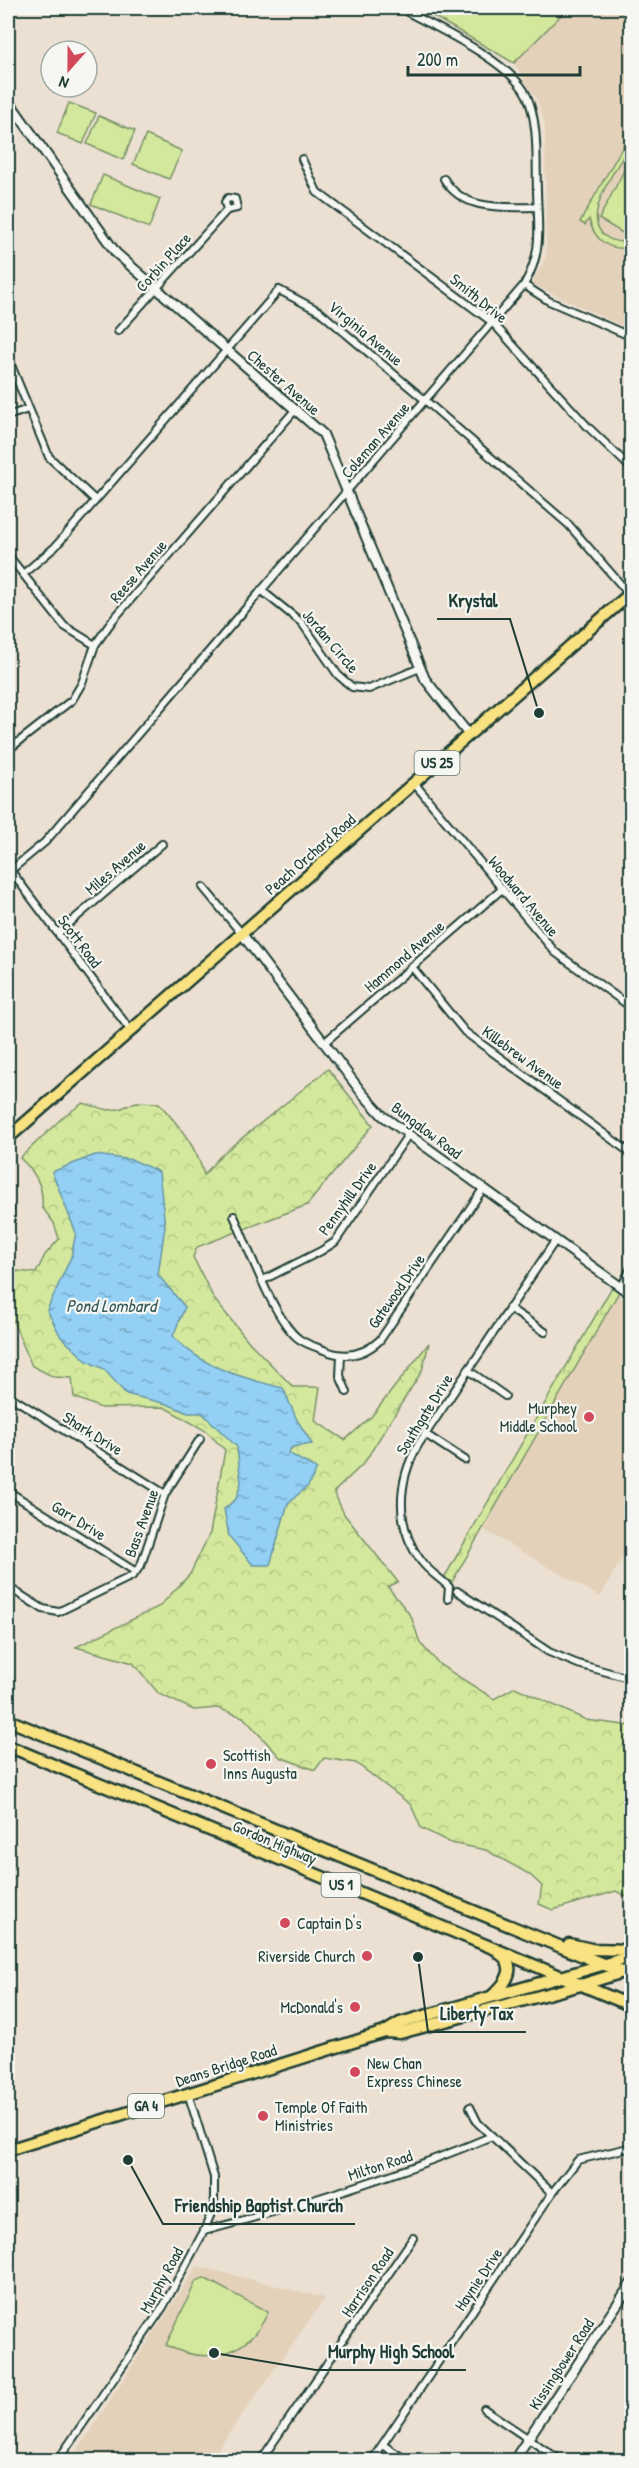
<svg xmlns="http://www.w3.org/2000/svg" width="639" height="2468" viewBox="0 0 639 2468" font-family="'Patrick Hand',sans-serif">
<defs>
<pattern id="grass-tufts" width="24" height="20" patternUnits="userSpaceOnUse" patternTransform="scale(1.5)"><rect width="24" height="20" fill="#d3e89c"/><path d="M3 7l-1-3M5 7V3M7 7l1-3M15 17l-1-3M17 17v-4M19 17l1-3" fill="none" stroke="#b5c887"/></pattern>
<pattern id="forest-crowns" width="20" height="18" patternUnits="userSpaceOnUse" patternTransform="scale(1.5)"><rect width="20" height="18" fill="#d3e89c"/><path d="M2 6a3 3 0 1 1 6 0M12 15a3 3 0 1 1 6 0" fill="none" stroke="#b5c887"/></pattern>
<pattern id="water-ripples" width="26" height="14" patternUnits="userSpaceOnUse" patternTransform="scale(1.5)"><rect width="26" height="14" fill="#94d0f4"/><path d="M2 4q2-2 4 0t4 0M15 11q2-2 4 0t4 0" fill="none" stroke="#78aac6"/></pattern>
</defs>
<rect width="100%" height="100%" fill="#ebe0d1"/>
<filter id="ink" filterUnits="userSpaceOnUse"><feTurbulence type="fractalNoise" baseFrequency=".0167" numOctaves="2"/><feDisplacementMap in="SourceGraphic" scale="12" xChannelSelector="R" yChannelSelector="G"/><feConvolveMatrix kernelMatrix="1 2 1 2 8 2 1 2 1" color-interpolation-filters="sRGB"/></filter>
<g filter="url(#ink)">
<g fill="#e3d1ba">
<path d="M568 8H631V330L532 284 546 257 545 124 537 100 514 63Z"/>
<path d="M618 1294 631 1305V1542L600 1597 483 1529Z"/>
<path d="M197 2266 325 2298 210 2460H71Z"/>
</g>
<path fill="url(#grass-tufts)" stroke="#799268" stroke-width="1.5" d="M612 1287 619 1292 452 1582 444 1578Z"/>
<path fill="url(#forest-crowns)" stroke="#799268" stroke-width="1.5" d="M328 1069 373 1125 307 1205 197 1247 193 1257 214 1299 250 1343 293 1387H320L315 1421 345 1440 371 1417 429 1343 422 1371 364 1463 334 1492 344 1514 398 1582 388 1587 411 1616 420 1643 440 1665 494 1699 515 1687 586 1720 631 1726V1899L616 1891 553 1910 539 1904 542 1886 529 1874 486 1850 451 1843 421 1828 411 1805 356 1763 324 1758 315 1770 280 1757 243 1717 217 1708 194 1710 159 1694 133 1663 76 1647 160 1606 190 1574 210 1533 225 1450 206 1431 164 1407 101 1408 74 1397 72 1378 54 1377 32 1366 8 1309V1294L17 1271 36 1273 45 1255 59 1239 54 1223 42 1207C44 1186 35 1172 20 1158L63 1117 83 1103 108 1110 120 1109 136 1102 159 1103C179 1126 196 1145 204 1175L221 1155Z"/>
<g fill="#d3e89c" stroke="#799268" stroke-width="1.5">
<path d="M419 8H568L514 63Z"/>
<path d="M69 103 96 113 83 144 57 133Z"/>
<path d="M99 116 135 131 123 160 87 144Z"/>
<path d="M631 132V144C619 165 579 216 605 236 613 242 622 243 631 240V247C610 252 594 240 589 219L585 225 580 222Z"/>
<path d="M146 135 182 151 169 179 133 164Z"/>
<path d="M631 157 632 238H631L599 219Z"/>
<path d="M103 175 160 199 149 228 91 204Z"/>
<path d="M204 2278 268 2312C249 2356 206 2366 166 2345L196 2281Z"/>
</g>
<path fill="url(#water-ripples)" stroke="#6595a7" stroke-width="1.5" d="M95 1155 133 1160 159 1172 165 1226 158 1275 185 1307 173 1336C202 1368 243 1378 283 1388L297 1420 312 1444 292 1447 288 1453 317 1469 308 1486 288 1503 270 1565H253L229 1536 224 1509 236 1499 241 1483 237 1447 202 1413H188L167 1404 126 1394 104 1369 87 1361 61 1337 47 1310 71 1257 76 1233 52 1172Z"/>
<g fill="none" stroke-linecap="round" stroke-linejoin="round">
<defs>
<g id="minor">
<path d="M302 159 317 192 492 322 588 427 632 469"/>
<path d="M444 179C464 212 503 207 537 207"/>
<path d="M524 285 549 301 632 337"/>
<path d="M118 331 227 210 237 208 235 199 228 198 225 202 227 210"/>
<path d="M8 358 49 457 95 500"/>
<path d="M8 416 28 409"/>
<path d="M8 555 64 626 95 645"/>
<path d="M23 574 55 547 279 290 319 311 426 401 569 525 629 594"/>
<path d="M261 590 302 623 338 675 352 687 369 689 420 668"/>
<path d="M621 602 632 608"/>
<path d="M8 750 72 700 82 683 95 645 112 621 296 409"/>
<path d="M414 783 555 952 632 1008"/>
<path d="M8 867 131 1031"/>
<path d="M10 871 45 842 524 285C543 252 538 228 537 192 536 162 539 123 527 96 512 62 433 26 400 8"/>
<path d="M203 887 242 934"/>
<path d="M58 933 162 844"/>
<path d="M412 967 465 1032 632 1154"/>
<path d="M325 1042 501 890"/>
<path d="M8 1214 10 1209"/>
<path d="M234 1216C247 1245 275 1322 299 1339 306 1344 316 1347 324 1350 345 1359 364 1355 380 1340L483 1189"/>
<path d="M263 1280 321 1251 335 1242 408 1135"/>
<path d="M621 1288 632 1266"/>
<path d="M509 1308 545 1332"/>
<path d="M341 1355 340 1376 347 1392"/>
<path d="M468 1370 505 1396"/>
<path d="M8 1395 165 1494"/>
<path d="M425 1434 465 1460"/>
<path d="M8 1491 136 1572"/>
<path d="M8 1587 43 1609 58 1612 132 1576 141 1565 165 1494 200 1439"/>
<path d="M457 1591 549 1652 578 1664 632 1679"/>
<path d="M448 1599 449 1587C440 1578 428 1571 421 1561 395 1526 397 1482 418 1445L555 1241"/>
<path d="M470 2107 478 2123 552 2193"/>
<path d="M204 2231C302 2205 398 2176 492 2136"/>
<path d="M623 2294 632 2300"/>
<path d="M484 2409 560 2460"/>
<path d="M383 2445 406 2460"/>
<path d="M58 2460 163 2307 204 2231 214 2206V2177L188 2093"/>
<path d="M261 2460 413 2238"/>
<path d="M372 2460 552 2193 578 2160 632 2147"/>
</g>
<g id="tertiary">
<path d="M8 100 116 253 323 434 425 679 469 735"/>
<path d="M242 934 362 1093 383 1116 632 1295"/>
<path d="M514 2460 632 2282"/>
</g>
<g id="primary">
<path d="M8 1138 632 592"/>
<path d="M385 2032 400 2033 581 1985"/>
<path d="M8 2150 385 2032 400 2023 561 1977"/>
</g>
<g id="trunk">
<path d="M8 1720 632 1976"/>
<path d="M8 1746 632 2006"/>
<path d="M569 1944 591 1949 632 1950"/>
<path d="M561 1977 632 1956"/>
<path d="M581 1985 623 1972"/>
<path d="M492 1996C506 1984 519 1966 499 1953"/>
</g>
</defs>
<use href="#minor" stroke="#1f3d34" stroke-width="10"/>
<use href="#tertiary" stroke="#1f3d34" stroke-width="12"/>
<use href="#primary" stroke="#1f3d34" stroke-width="15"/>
<use href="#trunk" stroke="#1f3d34" stroke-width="15"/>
<use href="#minor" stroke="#f6f6f2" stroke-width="6"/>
<use href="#tertiary" stroke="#f6f6f2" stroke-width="8"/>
<use href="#primary" stroke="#f8e281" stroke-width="10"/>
<use href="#trunk" stroke="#f8e281" stroke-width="10"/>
</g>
</g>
<g fill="#d1495b" stroke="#f6f6f2" stroke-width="2">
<circle cx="589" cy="1417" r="6"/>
<circle cx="211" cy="1764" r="6"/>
<circle cx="285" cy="1923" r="6"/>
<circle cx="367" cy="1956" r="6"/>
<circle cx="355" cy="2007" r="6"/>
<circle cx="355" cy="2072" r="6"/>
<circle cx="263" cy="2116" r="6"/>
</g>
<g text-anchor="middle" stroke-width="4.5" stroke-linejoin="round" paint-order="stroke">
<g fill="#f6f6f2" stroke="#60746d" stroke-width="1.5">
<rect x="414.5" y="751" width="45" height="24" rx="4.5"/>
<rect x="321.5" y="1873" width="39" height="24" rx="4.5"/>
<rect x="128" y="2094" width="36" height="24" rx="4.5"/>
</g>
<g font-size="15" font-weight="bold" fill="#1f3d34">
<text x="437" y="768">US 25</text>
<text x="341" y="1890">US 1</text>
<text x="146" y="2111">GA 4</text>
</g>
<g font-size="16" fill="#1f3d34" stroke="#f6f6f2">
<text transform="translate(163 262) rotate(-48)" y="6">Corbin Place</text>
<text transform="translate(479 298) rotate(39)" y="6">Smith Drive</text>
<text transform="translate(366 333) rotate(40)" y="6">Virginia Avenue</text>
<text transform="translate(284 382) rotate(41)" y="6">Chester Avenue</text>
<text transform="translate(375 440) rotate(-49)" y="6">Coleman Avenue</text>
<text transform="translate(138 571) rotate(-49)" y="6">Reese Avenue</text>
<text transform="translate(331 641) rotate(50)" y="6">Jordan Circle</text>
<text transform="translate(310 854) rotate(-41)" y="6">Peach Orchard Road</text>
<text transform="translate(115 867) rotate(-41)" y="6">Miles Avenue</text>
<text transform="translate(524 896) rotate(50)" y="6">Woodward Avenue</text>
<text transform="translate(80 941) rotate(53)" y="6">Scott Road</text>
<text transform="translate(404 956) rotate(-41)" y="6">Hammond Avenue</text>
<text transform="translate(523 1057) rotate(36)" y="6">Killebrew Avenue</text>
<text transform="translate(427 1130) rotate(37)" y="6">Bungalow Road</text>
<text transform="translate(347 1198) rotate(-54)" y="6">Pennyhill Drive</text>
<text transform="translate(396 1291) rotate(-55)" y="6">Gatewood Drive</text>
<text transform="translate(424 1414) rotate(-58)" y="6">Southgate Drive</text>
<text transform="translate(93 1433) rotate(32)" y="6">Shark Drive</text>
<text transform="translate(79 1520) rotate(32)" y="6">Garr Drive</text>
<text transform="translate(141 1523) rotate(-70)" y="6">Bass Avenue</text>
<text transform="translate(275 1842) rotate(23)" y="6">Gordon Highway</text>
<text transform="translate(226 2065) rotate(-18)" y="6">Deans Bridge Road</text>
<text transform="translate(380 2165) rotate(-18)" y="6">Milton Road</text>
<text transform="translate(478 2279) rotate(-56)" y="6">Haynie Drive</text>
<text transform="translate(161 2280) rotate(-61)" y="6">Murphy Road</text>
<text transform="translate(367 2282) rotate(-56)" y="6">Harrison Road</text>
<text transform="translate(561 2364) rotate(-57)" y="6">Kissingbower Road</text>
</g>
<g font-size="16" fill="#1f3d34" stroke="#f6f6f2" text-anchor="start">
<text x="577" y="1414" text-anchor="end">Murphey<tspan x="577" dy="18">Middle School</tspan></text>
<text x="223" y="1761">Scottish<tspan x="223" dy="18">Inns Augusta</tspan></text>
<text x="297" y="1929">Captain D's</text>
<text x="355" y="1962" text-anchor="end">Riverside Church</text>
<text x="343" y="2013" text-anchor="end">McDonald's</text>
<text x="367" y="2069">New Chan<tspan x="367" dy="18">Express Chinese</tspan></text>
<text x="275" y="2113">Temple Of Faith<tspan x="275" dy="18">Ministries</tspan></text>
</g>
<g font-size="18" font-style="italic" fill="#365a5a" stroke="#f6f6f2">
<text x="111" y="1312">Pond Lombard</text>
</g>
</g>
<path fill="none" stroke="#1f3d34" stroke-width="2" d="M539 713L510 619H437M418 1957L428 2032H526M128 2160L163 2224H355M214 2353L316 2370H466"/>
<g fill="#1f3d34" stroke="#f6f6f2" stroke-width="2">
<circle cx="539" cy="713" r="6"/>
<circle cx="418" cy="1957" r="6"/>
<circle cx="128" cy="2160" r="6"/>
<circle cx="214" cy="2353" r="6"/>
</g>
<g font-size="18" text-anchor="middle" font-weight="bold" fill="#1f3d34" stroke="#f6f6f2" stroke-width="4.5" stroke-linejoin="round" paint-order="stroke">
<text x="473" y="607">Krystal</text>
<text x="477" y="2020">Liberty Tax</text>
<text x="259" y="2212">Friendship Baptist Church</text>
<text x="391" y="2358">Murphy High School</text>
</g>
<rect width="639" height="2468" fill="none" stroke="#f6f6f2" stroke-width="30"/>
<rect x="15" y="15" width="609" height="2438" fill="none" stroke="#1f3d34" stroke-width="2" filter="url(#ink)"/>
<g transform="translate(69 69) rotate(201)"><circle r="28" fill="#f6f6f2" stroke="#a0aca6" stroke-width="1.5"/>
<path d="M0-4.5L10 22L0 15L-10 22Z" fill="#d1495b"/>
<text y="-9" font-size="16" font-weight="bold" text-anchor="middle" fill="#1f3d34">N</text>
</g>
<path d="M408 66v9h172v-9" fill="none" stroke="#1f3d34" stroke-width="3"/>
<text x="417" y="66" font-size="18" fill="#1f3d34" stroke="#f6f6f2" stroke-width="4.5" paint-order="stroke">200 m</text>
</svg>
